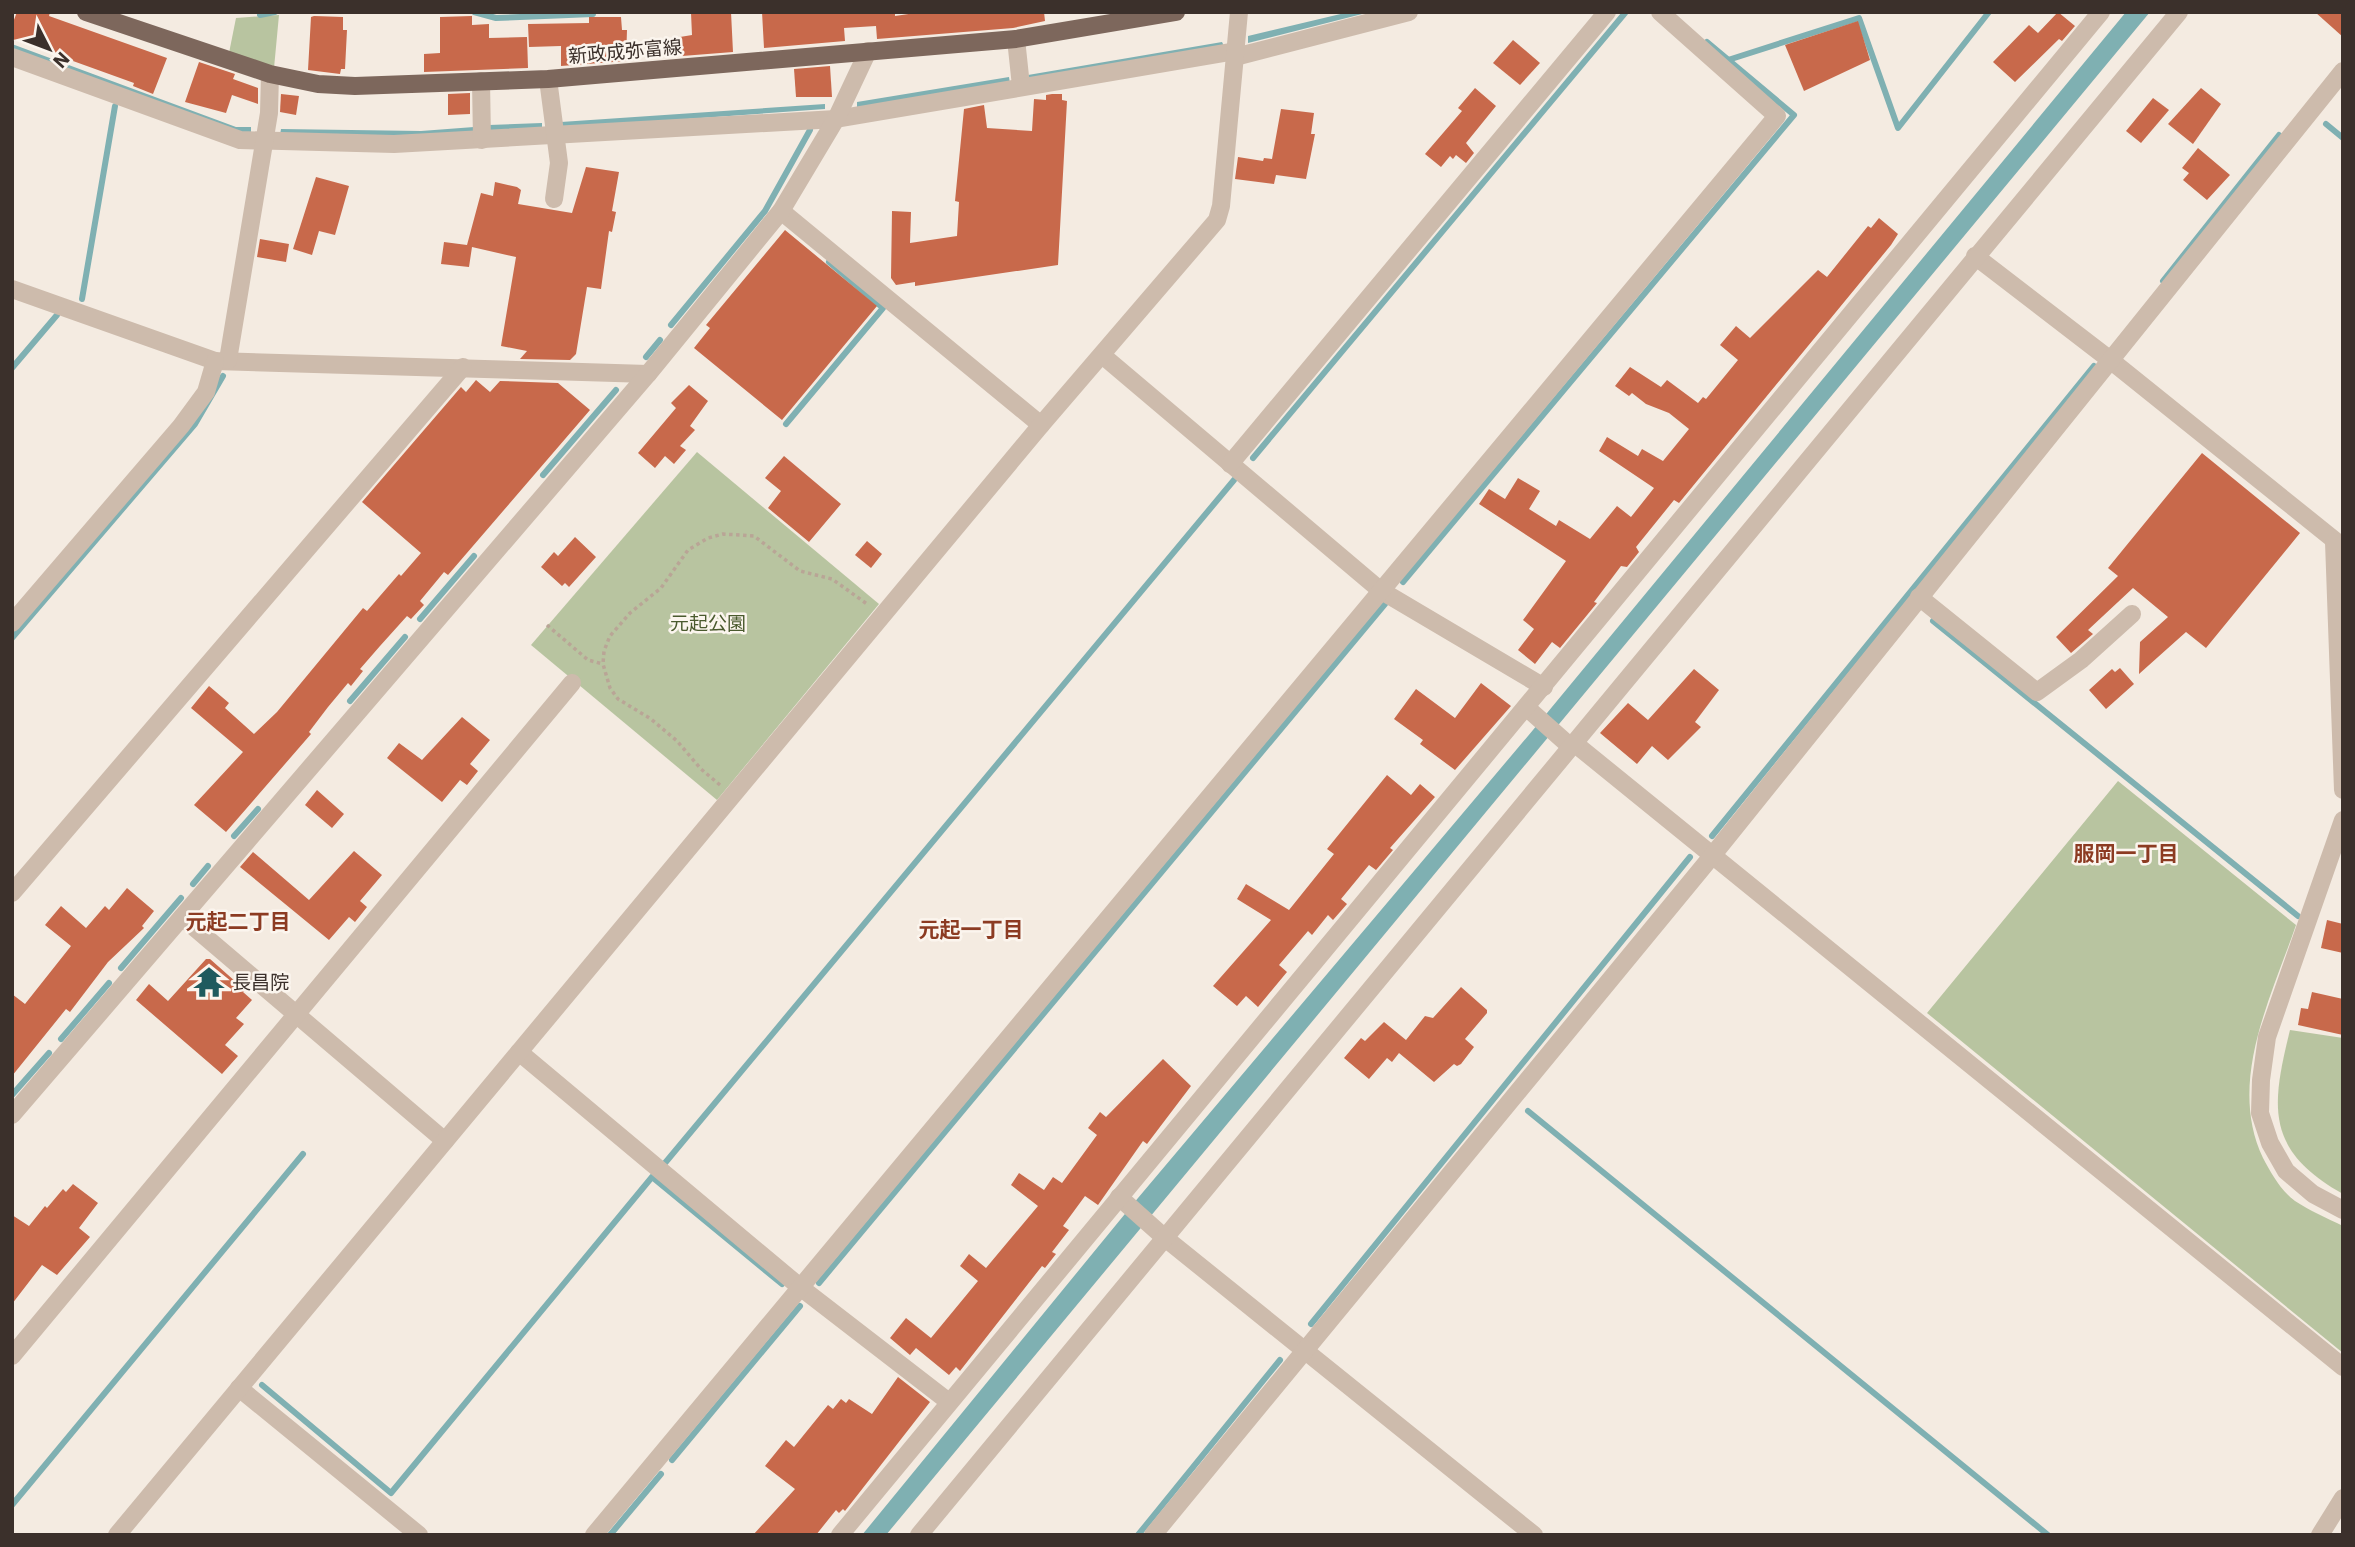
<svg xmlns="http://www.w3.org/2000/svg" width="2355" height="1547" viewBox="0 0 2355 1547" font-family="'IBM Plex Sans','Noto Sans JP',sans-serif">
<rect width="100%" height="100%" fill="#f4ebe1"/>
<g fill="#b8c4a0">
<path d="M279 15 274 68 229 53 236 18Z"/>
<path d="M697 452 879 604 717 800 531 645Z"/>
<path d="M2118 781 2296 925C2271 998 2227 1082 2263 1158 2271 1173 2281 1191 2295 1201 2310 1211 2327 1218 2343 1226V1353L1927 1013Z"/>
<path d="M2290 1030 2343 1038V1194C2265 1150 2271 1107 2290 1030Z"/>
</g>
<g fill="#7fb0b2">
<path d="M1349 12H1370L1248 43V36Z"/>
<path d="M2126 12H2150L886 1535H862L1138 1198 1533 730Z"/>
<path d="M1222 42 1224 46 1029 80 1028 75Z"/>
<path d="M12 44 236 127H251V132H236L12 50Z"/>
<path d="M1009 77 1010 84 857 108V102Z"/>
<path d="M825 104V109L562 128 561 122Z"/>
<path d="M542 123V128L489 131V125Z"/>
<path d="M474 127V133L376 137 280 135 281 129 421 131Z"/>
</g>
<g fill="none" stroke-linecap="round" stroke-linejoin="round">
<g stroke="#7fb0b2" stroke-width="6">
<path d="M474 12 496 18 593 14"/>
<path d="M260 15 275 12"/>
<path d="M1728 60 1859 18 1898 128 1989 12"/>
<path d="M2326 124 2343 138"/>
<path d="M2163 281 2279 135"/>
<path d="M82 299 115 106"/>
<path d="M671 325 765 211 810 130"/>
<path d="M646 357 660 340"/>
<path d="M12 368 57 315"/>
<path d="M786 424 883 308 829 262"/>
<path d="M1253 458 1625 13"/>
<path d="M543 475 616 390"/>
<path d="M1403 582 1794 115 1707 42"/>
<path d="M420 619 474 556"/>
<path d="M1933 621 2298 916"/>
<path d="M12 638 195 424 223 376"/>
<path d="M350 701 405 637"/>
<path d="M234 836 258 809"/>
<path d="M1712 836 2094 366"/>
<path d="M193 884 208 866"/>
<path d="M121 968 181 898"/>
<path d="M61 1039 109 983"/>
<path d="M12 1095 49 1053"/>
<path d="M1528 1111 2048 1535"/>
<path d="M665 1163 1234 480"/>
<path d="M819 1283 1385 604"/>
<path d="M1311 1324 1690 857"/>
<path d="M262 1385 391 1493 652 1177 782 1284"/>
<path d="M672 1460 800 1306"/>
<path d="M12 1505 303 1154"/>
<path d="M610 1535 661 1474"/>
<path d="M1138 1535 1280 1360"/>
</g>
</g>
<g fill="#c8694b">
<path d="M17 12H50L49 16 167 58 153 94 133 86 134 83 12 39V25Z"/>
<path d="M731 12 733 52 682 56 680 37 692 35 691 13Z"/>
<path d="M762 12H895V16L922 12H1044L1045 21 1013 28 877 39 876 26 844 28 845 41 764 48Z"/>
<path d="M2058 12 2075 26 2062 41 2059 39 2015 82 1993 62 2029 25 2038 33Z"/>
<path d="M2315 12H2343V37Z"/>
<path d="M314 16 343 17V30H347L345 69H341L340 74 308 70 311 17Z"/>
<path d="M472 16V25L489 24V38L527 37 528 68 424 72V54L440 53V17Z"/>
<path d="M589 17H621L622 30H627L626 61 561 66V46L529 47 528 24 589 23Z"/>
<path d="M1858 21 1870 60 1804 91 1785 45Z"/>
<path d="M1513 40 1540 63 1520 85 1493 63Z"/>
<path d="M199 62 235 74 233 79 258 88V104L232 95 226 113 185 102Z"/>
<path d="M830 66 832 97H796L794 69Z"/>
<path d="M1475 88 1496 106 1466 143 1474 153 1466 163 1456 155 1453 159 1450 156 1441 167 1425 154 1462 111 1458 108Z"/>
<path d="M2201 88 2221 104 2193 144 2168 124Z"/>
<path d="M470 93V114L448 115V94Z"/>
<path d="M281 94 299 96 296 115 280 112Z"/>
<path d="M1052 94H1062V100L1067 101 1058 265 915 286V282L896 285 891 278 892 211 911 212 910 243 957 236 959 202 955 201 964 109 984 105 987 128 1032 131 1034 99 1046 100V95Z"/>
<path d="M2153 98 2169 110 2141 143 2126 131Z"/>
<path d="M1281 109 1314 113 1311 134H1315L1306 179 1276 175 1274 184 1235 179 1238 157 1263 161 1264 158 1272 159Z"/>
<path d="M2198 148 2230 175 2207 200 2183 180 2189 173 2182 168Z"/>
<path d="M586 167 619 172 612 211 616 212 612 232 609 231 601 289 587 287 576 354 570 360 520 359 527 351 501 346 516 257 472 247 469 267 441 264 444 242 467 245 481 193 493 196 495 182 517 187 521 190 518 204 572 213Z"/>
<path d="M316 177 349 186 335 235 319 231 312 255 293 249Z"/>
<path d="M1879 218 1898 234 1891 245 1679 503 1674 500 1636 547 1639 552 1627 567 1621 566 1594 602 1597 603 1560 648 1552 642 1535 664 1518 650 1534 629 1523 620 1566 561 1479 504 1489 489 1505 499 1518 478 1540 491 1529 509 1556 526 1559 520 1590 539 1617 506 1631 517 1654 488 1599 451 1607 437 1638 456 1642 449 1663 461 1689 429 1669 413 1646 404 1632 393 1629 396 1615 386 1630 367 1661 387 1667 380 1698 403 1703 397 1706 399 1738 360 1720 345 1736 326 1750 338 1818 270 1827 277 1868 226 1871 228Z"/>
<path d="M785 230 877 306 782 420 694 348 710 328 706 325Z"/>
<path d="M260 239 289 244 286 262 257 257Z"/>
<path d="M476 380 490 392 500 381 558 383 590 410 448 575 444 572 420 601 424 605 411 619 407 616 380 646 360 669 363 671 351 686 348 683 328 707 309 732 311 734 226 832 194 805 243 752 191 708 209 686 229 703 225 708 254 734 277 712 363 608 367 611 399 574 401 576 421 553 362 502 461 387 466 392Z"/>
<path d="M689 385 708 401 690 426 695 430 680 446 686 450 674 464 665 456 655 468 638 453 676 408 671 403Z"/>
<path d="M2202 453 2300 533 2206 648 2186 632 2139 674 2140 642 2168 617 2133 588 2088 630 2093 634 2071 653 2056 637 2118 576 2108 568Z"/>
<path d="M784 456 841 504 809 542 768 508 781 491 765 478Z"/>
<path d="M575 537 596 557 569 587 565 583 562 586 541 567 554 552 558 556Z"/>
<path d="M867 541 882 554 871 568 855 555Z"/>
<path d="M2120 668 2134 684 2106 709 2089 690 2112 669 2115 672Z"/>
<path d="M1694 669 1719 690 1695 722 1701 727 1668 760 1652 746 1637 764 1600 733 1628 703 1648 720Z"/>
<path d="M1481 683 1511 706 1455 770 1420 744 1423 740 1394 719 1416 689 1455 718Z"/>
<path d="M462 717 490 740 470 764 478 771 467 785 460 780 442 802 387 758 399 743 422 760Z"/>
<path d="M1387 775 1411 795 1420 784 1435 797 1390 848 1393 850 1376 870 1369 865 1341 899 1347 904 1333 920 1328 915 1312 935 1308 931 1279 965 1287 972 1258 1007 1246 996 1237 1006 1213 986 1271 920 1237 899 1246 884 1289 910 1334 854 1327 849Z"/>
<path d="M317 790 344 814 332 828 305 805Z"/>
<path d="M354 851 382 875 360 901 367 907 355 922 349 917 329 940 240 867 253 852 309 900Z"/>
<path d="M127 888 154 911 142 926 144 928 108 962 70 1012 66 1009 12 1076V994L25 1004 71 946 45 925 61 906 86 928 105 906 109 910Z"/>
<path d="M2327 920 2343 924V953L2321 948Z"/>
<path d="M206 959H210L245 990 243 992 252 1000 236 1018 244 1024 225 1045 238 1056 222 1074 136 1000 149 984 168 1001Z"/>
<path d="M1461 987 1487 1010V1013L1465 1039 1474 1047 1461 1064 1457 1066 1454 1064 1434 1082 1399 1053 1392 1062 1387 1058 1369 1079 1344 1058 1361 1038 1365 1041 1384 1022 1406 1040 1425 1016 1433 1018Z"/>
<path d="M2312 992 2343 999V1035L2298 1025 2301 1008 2308 1009Z"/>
<path d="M1163 1059 1191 1086 1147 1144 1143 1141 1098 1205 1085 1196 1063 1226 1069 1230 1052 1252 1056 1254 1045 1268 1042 1266 960 1371 956 1367 949 1375 916 1348 910 1355 890 1338 906 1318 931 1338 978 1281 960 1266 969 1254 986 1268 1038 1206 1011 1185 1019 1173 1044 1190 1053 1177 1062 1183 1097 1135 1088 1128 1100 1112 1106 1117Z"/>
<path d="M73 1184 98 1203 79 1228 90 1237 57 1275 42 1265 12 1304V1215L29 1226 45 1206 47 1208 63 1189 66 1192Z"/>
<path d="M898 1377 930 1402 845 1511 843 1509 839 1513 836 1510 816 1535H753L795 1489 765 1466 786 1440 794 1447 828 1405 833 1409 841 1399 846 1403 849 1399 872 1414Z"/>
</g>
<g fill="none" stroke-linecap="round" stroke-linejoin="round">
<g stroke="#b9a596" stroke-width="3.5" stroke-dasharray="3.5 3.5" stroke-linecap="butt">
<path d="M547 625 588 660 603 664"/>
<path d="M720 785 701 769 677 741 651 719 618 699 610 688 603 664 604 651 610 636 630 613 661 588 688 550 708 538 723 534 754 536 800 571 832 579 867 604"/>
</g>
<g stroke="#cdbbac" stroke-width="18">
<path d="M1016 39 1021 86"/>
<path d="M12 57 240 140 394 144 836 119 1236 51"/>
<path d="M1235 57 1409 12"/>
<path d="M548 79 559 163 554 199"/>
<path d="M481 81 482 140"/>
<path d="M781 211 1041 425"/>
<path d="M1975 256 2109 359 2343 547"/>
<path d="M12 289 215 361 648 374"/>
<path d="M1102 355 1380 590 1544 687"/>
<path d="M228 360 269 113 270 74"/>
<path d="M1230 464 1607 12"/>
<path d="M2334 542 2343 790"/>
<path d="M1919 597 2037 692 2081 660 2132 614"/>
<path d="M12 623 181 426 206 392 215 361"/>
<path d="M1527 708 1571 747"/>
<path d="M1574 743 2343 1367"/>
<path d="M2343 820 2267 1037 2261 1080 2260 1113 2270 1143 2286 1171 2313 1194 2343 1210"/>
<path d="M12 893 463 367"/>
<path d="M182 917 445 1141"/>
<path d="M519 1052 800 1287 949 1402"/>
<path d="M12 1115 648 374 781 211 836 119 868 51"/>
<path d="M1119 1197 1165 1238 1534 1535"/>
<path d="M12 1356 572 683"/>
<path d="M239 1388 419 1535"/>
<path d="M117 1535 1041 425 1217 220 1221 206 1239 12"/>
<path d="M594 1535 1777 116 1660 12"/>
<path d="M840 1535 2101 12"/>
<path d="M919 1535 2179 12"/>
<path d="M1153 1535 1712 856 2343 71"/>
<path d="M2320 1535 2343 1498"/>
</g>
<path stroke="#7d675c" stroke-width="18" d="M86 12 270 74 318 84 355 86 548 79 1016 39 1176 12"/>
</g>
<defs>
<symbol id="temple-bare" viewBox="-9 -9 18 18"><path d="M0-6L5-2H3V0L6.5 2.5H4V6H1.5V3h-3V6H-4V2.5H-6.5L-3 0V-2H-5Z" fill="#1f5a5e" stroke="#fbf5ee" stroke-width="2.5" paint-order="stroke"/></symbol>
</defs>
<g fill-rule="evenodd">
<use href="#temple-bare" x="187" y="960" width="44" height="44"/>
</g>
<g text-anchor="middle" stroke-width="5" stroke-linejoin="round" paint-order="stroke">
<g font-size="19" fill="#3b302b" stroke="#fbf5ee">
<text transform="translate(625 51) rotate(-5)" y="7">新政成弥富線</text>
</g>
<g font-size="19" fill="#4a5a2e" stroke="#fbf5ee">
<text x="708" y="630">元起公園</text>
</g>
<g font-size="19" fill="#3b302b" stroke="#fbf5ee" text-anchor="start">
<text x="232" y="989">長昌院</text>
</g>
<g font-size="21" font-weight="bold" fill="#8c3b22" stroke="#fbf5ee">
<text x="2126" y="861">服岡一丁目</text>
<text x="238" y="929">元起二丁目</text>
<text x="971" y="937">元起一丁目</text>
</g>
</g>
<rect width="2355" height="1547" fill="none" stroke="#3b302b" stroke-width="28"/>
<g transform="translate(49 49) rotate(132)" stroke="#fbf5ee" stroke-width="5" paint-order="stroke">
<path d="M0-5L12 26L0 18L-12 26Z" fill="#3b302b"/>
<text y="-10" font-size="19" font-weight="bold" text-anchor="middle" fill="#3b302b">N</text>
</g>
</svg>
